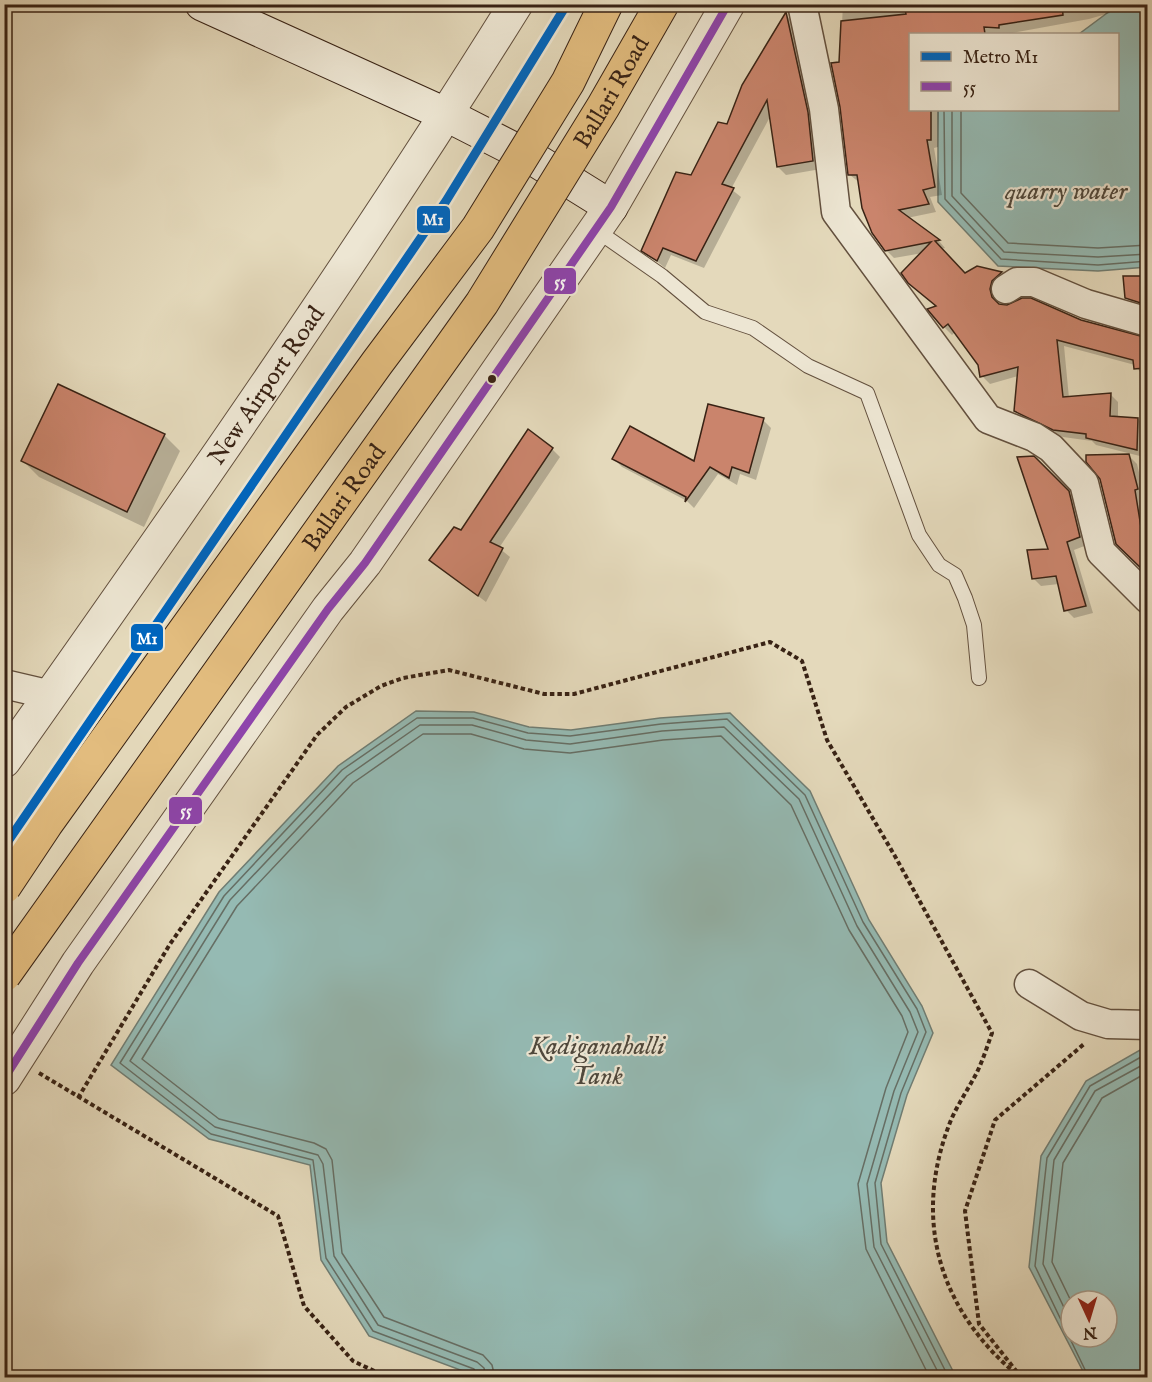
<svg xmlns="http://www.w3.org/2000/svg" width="1152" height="1382" viewBox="0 0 1152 1382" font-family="'IM FELL English',serif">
<rect width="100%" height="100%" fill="#e4d9bb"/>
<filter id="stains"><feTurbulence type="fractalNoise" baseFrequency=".00333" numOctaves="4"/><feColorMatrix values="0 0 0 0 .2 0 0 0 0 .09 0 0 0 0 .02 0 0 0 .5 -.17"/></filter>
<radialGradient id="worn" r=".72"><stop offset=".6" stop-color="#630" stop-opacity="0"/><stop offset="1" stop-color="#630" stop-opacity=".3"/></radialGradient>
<g fill="#95bab3" stroke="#707d73" stroke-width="1.5" fill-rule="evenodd">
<path d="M1118 5H1147V267L1098 271 998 266 938 202V110H1118V34H1079Z"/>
<path d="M416 711 474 712 529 727 571 730 660 718 730 713 810 791 869 920 922 1006 933 1033 907 1095 881 1183 887 1242 956 1377H479L369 1336 321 1260 310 1165 209 1139 111 1065 219 892 338 766Z"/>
<path d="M1147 1046V1377H1086L1029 1267 1041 1156 1086 1081ZM1071 1301H1107V1337H1071Z"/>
</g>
<g fill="#0003">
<path d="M843 4H1107L1110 13 1089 19 1007 34H910V110H939L938 147 934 148 942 195 930 197 936 212 907 218 939 241 945 248 941 249 965 275 977 268 1001 273 1009 281 997 298 999 305 1081 321 1148 339V376H1143L1135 365 1064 346 1069 398 1110 394 1118 402V418L1138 419 1146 427 1144 457 1096 445 1092 441 1063 437 1023 419 1015 411 1018 376 990 384 982 376 980 365 955 332 952 335 944 327 923 253 894 258 886 250 860 183 850 175 840 63Z"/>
<path d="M786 15 793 22 815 121 821 169 786 175 778 167 771 115 731 189 741 197 704 268 671 255 665 268 643 250 727 126Z"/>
<path d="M1148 277V309L1135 306 1127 298Z"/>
<path d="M763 420 771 428 756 480 740 474 737 485 718 474 694 508 687 501 622 467 614 459 695 463Z"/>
<path d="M164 435 180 451 144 527 39 477 23 461Z"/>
<path d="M552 449 560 457 499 548 510 557 486 602 431 560Z"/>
<path d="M1129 456 1137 464 1145 497 1142 498 1148 530V573L1117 543Z"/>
<path d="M1039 462 1077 501 1087 545 1074 550 1093 613 1074 618 1066 610 1059 584 1041 586 1033 578 1050 551Z"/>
</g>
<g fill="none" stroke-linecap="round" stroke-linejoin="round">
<g stroke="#666e64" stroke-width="1.5">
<path d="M944 110 945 199 1001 259 1098 265 1148 261"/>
<path d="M952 110V196L1004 252 1098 257 1148 254"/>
<path d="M961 110V193L1008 243 1098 248 1148 245"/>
<path d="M1071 1301 1052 1262 1063 1163 1102 1098 1148 1072"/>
<path d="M1071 1322 1043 1264 1054 1160 1095 1091 1148 1062"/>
<path d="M478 1378 474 1369 373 1331 326 1258 313 1160 211 1134 120 1063 224 896 342 770 417 718H473L528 733 570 736 661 724 727 719 805 795 863 922 917 1009 926 1032 901 1093 875 1183 881 1244 949 1378"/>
<path d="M486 1378 484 1368 477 1362 378 1325 334 1256 323 1164 318 1155 215 1127 130 1061 230 900 347 776 420 725H472L526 740 570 744 662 731 724 727 799 799 857 926 910 1012 918 1032 894 1091 867 1184 874 1247 941 1378"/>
<path d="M495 1378 492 1365 483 1355 384 1317 342 1253 332 1160 326 1149 314 1143 219 1119 142 1059 237 906 353 783 423 734H471L524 749 570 753 663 740 721 736 791 805 849 930 902 1016 908 1032 886 1088 858 1184 866 1249 930 1378"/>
<path d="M1089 1378 1035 1266 1047 1158 1090 1086 1148 1053"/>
</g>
</g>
<g fill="#ca846c" stroke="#382214" stroke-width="1.5">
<path d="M904 4H1062L1063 15 999 25V28L984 27 985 34H910V110H931V140H927L935 187 923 190 929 204 899 210 940 240 935 241 965 273 977 266 1002 272 992 281 990 289 992 297 999 304 1007 305 1022 298H1031L1081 320 1148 338V363H1145V368L1134 369 1133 360 1057 340 1063 397 1111 393 1110 416 1138 418 1137 450 1086 438V434L1053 430 1014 411 1018 367 980 377 978 365 948 324 943 328 927 309 936 306 908 283 901 273 931 242 885 251 872 233 862 208 857 175H848L840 107 831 63 839 62 841 21 906 14Z"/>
<path d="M786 12 808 112 813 161 777 167 767 100 722 184 734 188 696 261 663 248 657 261 641 251 676 172 691 175 718 122 727 124 742 85Z"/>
<path d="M1123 276H1148L1147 305 1125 298Z"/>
<path d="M58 384 165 434 127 512 21 461Z"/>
<path d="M708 404 764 418 749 473 732 467 729 478 710 467 685 502 686 497 612 459 630 426 694 461Z"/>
<path d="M528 429 553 448 490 542 503 548 478 596 429 560 454 527 461 530Z"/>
<path d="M1129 454 1138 489 1135 490 1148 571H1144L1116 544 1100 479 1086 462V455Z"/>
<path d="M1034 456 1069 491 1080 537 1067 542 1086 606 1064 611 1056 576 1032 579 1027 550 1048 549 1017 457Z"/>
</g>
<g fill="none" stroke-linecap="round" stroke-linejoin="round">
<defs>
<path id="service" d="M596 230 662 276 705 312 753 328 808 366 867 393 919 535 939 565 955 575 965 598 974 625 979 678"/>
<g id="minor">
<path d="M802 4 824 109 836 212 988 419 1034 437 1051 448 1084 483 1101 552 1148 599"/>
<path d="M1006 289 1017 282H1034L1086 304 1148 322"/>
<path d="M4 684 51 695"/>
<path d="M1029 984 1081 1016 1108 1024 1148 1025"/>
</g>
<g id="tertiary">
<path id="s1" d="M4 761C180 512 355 262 516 4"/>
<path d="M4 1079 78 963 328 609 365 563 611 207 728 4"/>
</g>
<path id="secondary" d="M202 4 447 115 537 161 611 207"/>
</defs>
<use href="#service" stroke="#63503e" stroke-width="16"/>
<use href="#minor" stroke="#63503e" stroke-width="31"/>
<use href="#tertiary" stroke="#63503e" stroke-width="35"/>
<use href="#secondary" stroke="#382214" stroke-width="35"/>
<g stroke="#382214" stroke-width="4" stroke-dasharray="4.5 3" stroke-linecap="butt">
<path d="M39 1073 278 1216 304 1306 353 1361 389 1378"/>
<path d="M78 1098 170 944 317 735 346 707 381 686 403 678 449 670 544 694H574L770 642 802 661 827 740 896 858 992 1033C987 1047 982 1063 975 1076 967 1091 958 1104 951 1120 911 1219 939 1312 1021 1378"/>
<path d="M1017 1372 979 1324 965 1211 995 1120 1084 1044"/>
</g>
<use href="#service" stroke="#ede6d3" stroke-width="14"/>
<use href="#minor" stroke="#ede6d3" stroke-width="28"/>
<use href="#tertiary" stroke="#ede6d3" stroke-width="33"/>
<use href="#secondary" stroke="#ede6d3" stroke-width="33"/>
<defs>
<g id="trunk-bridge">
<path d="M4 887 46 824 377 363 478 228 568 82 606 4"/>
<path id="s2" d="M4 975 482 303 603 107 662 4"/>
</g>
</defs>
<use href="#trunk-bridge" stroke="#382214" stroke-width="35" stroke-linecap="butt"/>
<use href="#trunk-bridge" stroke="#e2bc7e" stroke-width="33"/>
<defs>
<path id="bus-1" d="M4 1079 78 963 328 609 365 563 611 207 728 4"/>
</defs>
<use href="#bus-1" stroke="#ede6d3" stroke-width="12"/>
<use href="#bus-1" stroke="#8e44ad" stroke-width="8"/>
<defs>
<path id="metro-1" d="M4 847 446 201 567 4"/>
</defs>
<use href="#metro-1" stroke="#ede6d3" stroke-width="14"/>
<use href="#metro-1" stroke="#0065bd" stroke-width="9"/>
</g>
<circle fill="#382214" stroke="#ede6d3" stroke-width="2" cx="492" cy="379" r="5"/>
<g text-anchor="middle" stroke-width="4.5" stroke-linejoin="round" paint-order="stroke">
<g font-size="24" fill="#382214" stroke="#ede6d3">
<text dy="8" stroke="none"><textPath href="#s2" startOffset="1072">Ballari Road</textPath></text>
<text dy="8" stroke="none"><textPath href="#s1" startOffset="458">New Airport Road</textPath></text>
<text dy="8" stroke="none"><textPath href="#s2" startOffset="586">Ballari Road</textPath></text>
</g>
<g font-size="26" font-style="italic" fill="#4f483c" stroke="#ede6d3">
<text x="1066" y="199">quarry water</text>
<text x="597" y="1054">Kadiganahalli<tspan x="597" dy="30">Tank</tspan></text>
</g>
</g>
<g stroke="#ede6d3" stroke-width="2">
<rect x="416" y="205" width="35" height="29" rx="6" fill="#0065bd"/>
<rect x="543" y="267" width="34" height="28" rx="6" fill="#8e44ad"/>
<rect x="130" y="623" width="34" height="29" rx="6" fill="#0065bd"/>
<rect x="168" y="796" width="35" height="29" rx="6" fill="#8e44ad"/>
</g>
<g font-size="16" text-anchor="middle" font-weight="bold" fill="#fff">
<text x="433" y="225">M1</text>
<text x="560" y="287">55</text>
<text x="147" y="644">M1</text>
<text x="186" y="816">55</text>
</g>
<rect width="1152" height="1382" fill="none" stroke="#e4d9bb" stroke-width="24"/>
<rect x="6" y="6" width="1140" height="1370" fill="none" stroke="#382214" stroke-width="3"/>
<rect x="12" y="12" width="1128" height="1358" fill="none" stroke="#382214" stroke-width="1.5"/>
<rect x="909" y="33" width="210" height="78" fill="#ede6d3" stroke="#a59887" stroke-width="1.5"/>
<rect x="921" y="52" width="30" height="9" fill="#0065bd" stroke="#a59887" stroke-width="1.5"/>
<text x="963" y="63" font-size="18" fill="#382214">Metro M1</text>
<rect x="921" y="82" width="30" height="9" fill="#8e44ad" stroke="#a59887" stroke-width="1.5"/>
<text x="963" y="93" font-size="18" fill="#382214">55</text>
<g transform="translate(1089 1319) rotate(176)"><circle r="28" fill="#ede6d3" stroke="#a59887" stroke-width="1.5"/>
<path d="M0-4.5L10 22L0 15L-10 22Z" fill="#8f2418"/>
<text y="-9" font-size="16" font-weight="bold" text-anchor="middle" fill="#382214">N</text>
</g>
<rect width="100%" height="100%" filter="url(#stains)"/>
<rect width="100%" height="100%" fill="url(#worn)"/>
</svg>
